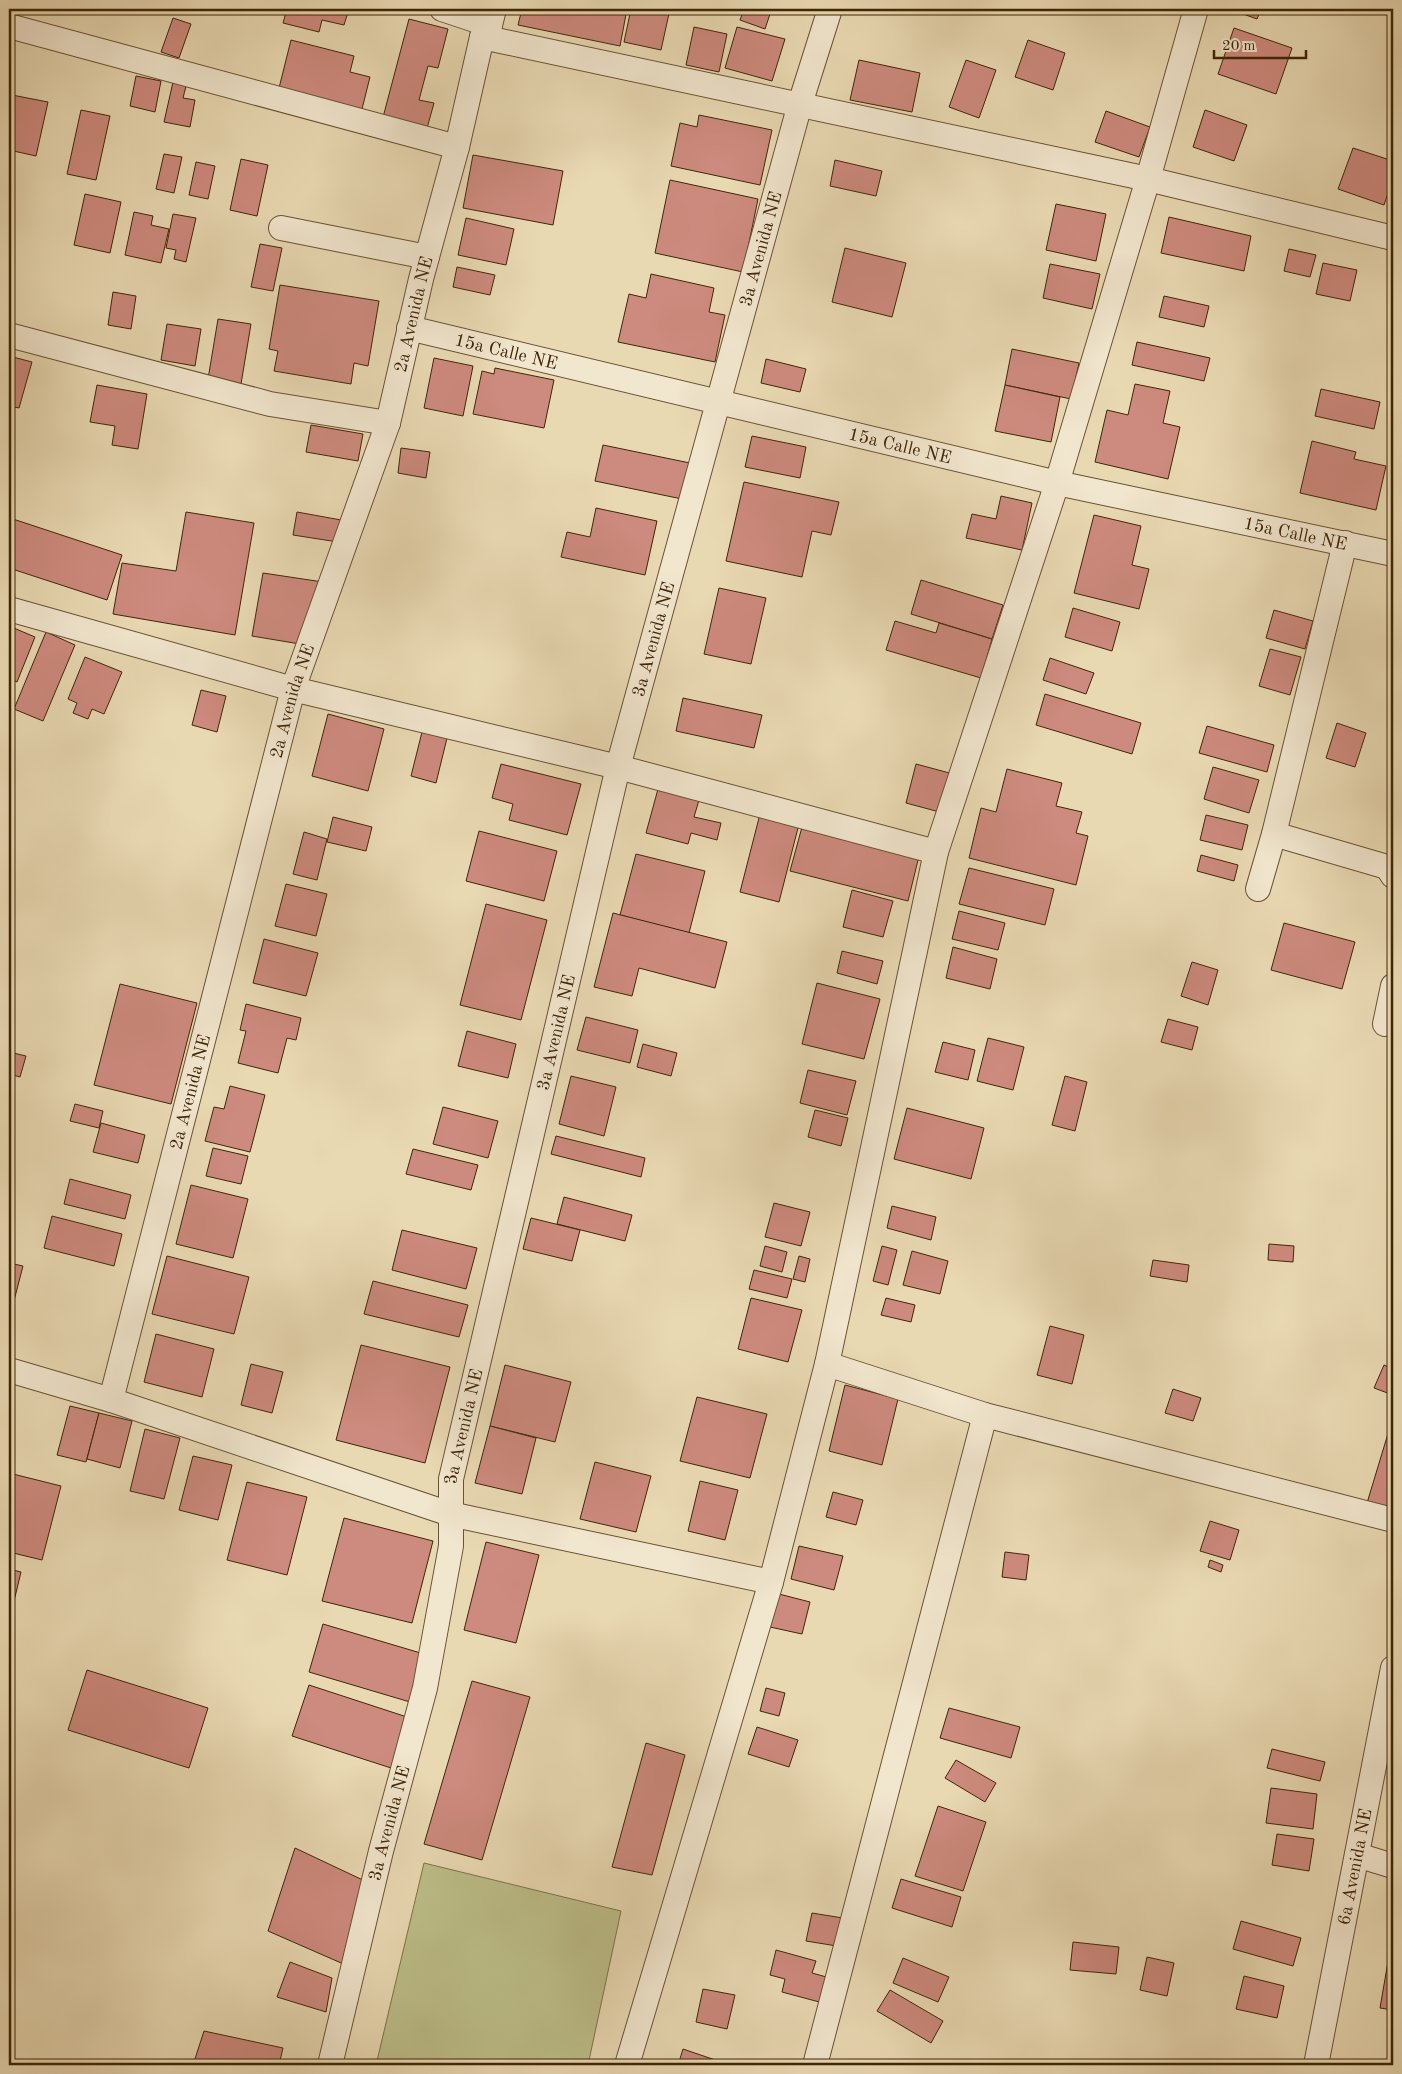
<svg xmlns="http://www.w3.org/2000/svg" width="1402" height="2074" viewBox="0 0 1402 2074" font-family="'Old Standard TT',serif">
<rect width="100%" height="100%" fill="#e9d9b3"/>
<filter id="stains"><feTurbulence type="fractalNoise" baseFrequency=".004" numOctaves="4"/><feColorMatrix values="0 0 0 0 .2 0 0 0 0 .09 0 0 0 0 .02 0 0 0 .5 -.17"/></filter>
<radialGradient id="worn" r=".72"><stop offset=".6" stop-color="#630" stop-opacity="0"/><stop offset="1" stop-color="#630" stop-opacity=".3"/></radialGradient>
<path fill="#bcbe89" stroke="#7e7248" d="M424 1863 621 1911 588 2065H376Z"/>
<g fill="#cd8a7e" stroke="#3f2607">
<path d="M287 9H349L344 25 322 20 319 32 283 23Z"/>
<path d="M522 9H627L620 46 518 25Z"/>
<path d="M631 9H670L661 50 624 42Z"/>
<path d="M744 9H755L770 14 765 29 740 20Z"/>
<path d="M1232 9H1261L1257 19 1232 10Z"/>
<path d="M173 18 191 24 179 58 161 52Z"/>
<path d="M409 19 448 29 438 68 428 66 419 100 434 103 426 132 382 121Z"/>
<path d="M694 27 727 34 719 72 686 65Z"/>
<path d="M737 27 785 39 772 81 725 68Z"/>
<path d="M1234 28 1292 48 1276 94 1218 74Z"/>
<path d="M291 40 354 56 350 72 370 77 362 109 279 88Z"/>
<path d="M1028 40 1065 53 1053 90 1015 77Z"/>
<path d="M859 60 920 73 912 112 850 100Z"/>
<path d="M966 60 996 70 979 118 949 107Z"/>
<path d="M136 76 161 81 155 112 130 106Z"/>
<path d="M173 82 186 86 183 98 195 100 190 127 164 122Z"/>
<path d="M12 95 48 102 36 156 9 150V110Z"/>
<path d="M81 110 110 116 96 180 67 174Z"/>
<path d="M1205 110 1247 125 1234 161 1193 147Z"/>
<path d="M1106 111 1150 127 1139 157 1095 142Z"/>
<path d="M699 115 772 130 760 185 671 166 680 123 697 127Z"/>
<path d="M1353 148 1393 161V179L1384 205 1338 189Z"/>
<path d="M164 154 182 157 174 193 156 189Z"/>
<path d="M473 155 563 171 553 225 463 208Z"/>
<path d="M241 159 268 165 257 216 230 210Z"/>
<path d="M835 160 882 171 876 196 830 186Z"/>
<path d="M196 162 215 166 208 199 189 195Z"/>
<path d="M670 180 758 199 743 272 655 253Z"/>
<path d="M85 194 121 202 110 253 74 245Z"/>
<path d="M1056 204 1106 214 1096 261 1046 250Z"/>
<path d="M134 212 153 216 151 225 169 229 161 263 125 255Z"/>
<path d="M173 214 196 218 186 262 174 259 176 250 166 248Z"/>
<path d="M1169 217 1251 236 1244 271 1161 253Z"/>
<path d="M466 218 514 229 506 265 458 255Z"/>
<path d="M260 244 282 248 273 291 251 287Z"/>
<path d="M845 248 906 263 892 317 832 302Z"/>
<path d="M1289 249 1316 255 1310 277 1284 271Z"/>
<path d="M1323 263 1357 270 1350 301 1316 294Z"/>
<path d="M1050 264 1100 274 1092 309 1043 298Z"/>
<path d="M457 267 495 275 490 295 453 287Z"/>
<path d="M651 274 714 288 709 312 725 315 715 362 618 342 629 294 646 298Z"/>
<path d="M280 285 379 301 368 366 354 363 351 384 274 371 278 351 269 349Z"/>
<path d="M113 292 136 296 131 329 108 325Z"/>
<path d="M1164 296 1209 306 1204 327 1159 317Z"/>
<path d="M218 319 251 324 241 384 208 379Z"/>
<path d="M167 324 201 329 195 366 161 360Z"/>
<path d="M1137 342 1210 358 1204 381 1132 365Z"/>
<path d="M1012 349 1079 363 1071 399 1005 385Z"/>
<path d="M9 356 32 362 19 408 9 406Z"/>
<path d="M434 358 473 366 463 416 424 408Z"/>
<path d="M766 359 806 369 800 392 761 383Z"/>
<path d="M495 368 554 380 544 428 473 414 482 371 494 374Z"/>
<path d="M1135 384 1170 391 1163 423 1180 427 1168 479 1095 462 1107 410 1128 415Z"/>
<path d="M97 385 147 394 138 449 112 445 115 426 90 422Z"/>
<path d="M1005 385 1060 397 1051 442 995 431Z"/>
<path d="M1321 389 1380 402 1374 429 1315 416Z"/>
<path d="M311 425 363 434 358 461 306 452Z"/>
<path d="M752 436 806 447 800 478 745 467Z"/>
<path d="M1312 441 1356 452 1354 459 1386 466 1376 510 1300 493Z"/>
<path d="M603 445 690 463 682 499 595 481Z"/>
<path d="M401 448 430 452 426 478 398 473Z"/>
<path d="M744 482 839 502 831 535 812 531 802 577 726 561Z"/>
<path d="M1001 496 1032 503 1022 550 966 538 972 514 996 519Z"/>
<path d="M596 508 657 521 645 575 561 557 567 532 590 537Z"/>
<path d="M186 512 254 523 235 635 113 614 122 563 176 571Z"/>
<path d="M297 512 341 520 338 542 293 535Z"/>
<path d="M1094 515 1141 526 1132 565 1149 569 1139 609 1074 593Z"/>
<path d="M13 519 122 555 107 600 9 568V531Z"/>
<path d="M263 573 323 582 312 646 252 636Z"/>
<path d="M921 580 1003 605 992 639 911 614Z"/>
<path d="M719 588 766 598 751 664 704 654Z"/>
<path d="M1073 608 1120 622 1112 651 1065 637Z"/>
<path d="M1274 610 1313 621 1305 649 1266 638Z"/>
<path d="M895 621 936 633 939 623 992 639 981 678 886 650Z"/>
<path d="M9 626 35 637 17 682 9 678Z"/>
<path d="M46 632 75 645 43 721 14 709Z"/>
<path d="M1270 649 1301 657 1290 695 1259 686Z"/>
<path d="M85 657 122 672 104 714 92 709 88 719 73 713 77 703 68 699Z"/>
<path d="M1050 658 1094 673 1086 694 1043 680Z"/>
<path d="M201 690 226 696 217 732 192 725Z"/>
<path d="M1045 694 1141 723 1132 754 1036 725Z"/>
<path d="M683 698 762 715 754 748 676 731Z"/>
<path d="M328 714 384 729 368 791 312 776Z"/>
<path d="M1337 723 1366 733 1355 767 1326 758Z"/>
<path d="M1207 726 1274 745 1267 772 1199 753Z"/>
<path d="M423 728 448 734 436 783 411 776Z"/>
<path d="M501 764 581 784 567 835 509 820 513 804 492 798Z"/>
<path d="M916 764 957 775 947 814 906 803Z"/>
<path d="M1213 767 1259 780 1249 813 1204 799Z"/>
<path d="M1007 769 1062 783 1056 806 1082 812 1076 833 1088 836 1076 885 969 858 981 808 996 812Z"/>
<path d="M658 789 699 800 694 817 721 823 717 840 691 833 688 844 646 833Z"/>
<path d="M760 814 799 824 779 902 740 892Z"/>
<path d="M1206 815 1248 825 1242 850 1200 840Z"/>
<path d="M333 817 372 827 366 851 327 842Z"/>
<path d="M802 827 919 856 908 901 790 871Z"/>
<path d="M479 831 557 851 544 901 466 881Z"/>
<path d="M304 832 327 839 317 880 293 874Z"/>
<path d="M636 854 705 871 689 933 620 915Z"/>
<path d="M1201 855 1238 865 1234 881 1197 871Z"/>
<path d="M969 868 1054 889 1045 925 959 904Z"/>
<path d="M286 884 327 894 316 936 275 926Z"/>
<path d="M852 890 893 901 883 937 843 927Z"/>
<path d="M486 904 547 920 521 1020 460 1005Z"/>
<path d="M959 911 1005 923 998 950 952 939Z"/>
<path d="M613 913 727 942 715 988 639 968 632 996 594 987Z"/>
<path d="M1284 923 1355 942 1342 989 1271 970Z"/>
<path d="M264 939 318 953 306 996 253 983Z"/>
<path d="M953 947 997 959 990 989 946 978Z"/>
<path d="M842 951 883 961 877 984 837 973Z"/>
<path d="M1192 962 1218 970 1208 1005 1181 996Z"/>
<path d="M817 983 880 999 864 1059 802 1044Z"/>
<path d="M120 984 197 1003 171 1104 94 1085Z"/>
<path d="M246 1004 301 1018 296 1040 287 1038 278 1073 238 1063 246 1031 240 1030Z"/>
<path d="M586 1017 638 1030 630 1063 577 1050Z"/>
<path d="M1168 1019 1198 1027 1192 1050 1161 1042Z"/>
<path d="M467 1031 516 1044 508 1078 458 1066Z"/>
<path d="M988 1038 1024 1047 1013 1090 977 1081Z"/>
<path d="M943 1042 975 1050 968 1080 935 1072Z"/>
<path d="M643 1044 677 1053 671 1076 637 1067Z"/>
<path d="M9 1052 26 1056 20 1077 9 1074Z"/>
<path d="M808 1070 856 1081 847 1115 800 1103Z"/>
<path d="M571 1076 616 1087 604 1136 559 1124Z"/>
<path d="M1065 1076 1087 1082 1075 1131 1052 1125Z"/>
<path d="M230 1086 265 1095 250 1152 205 1141 214 1107 224 1109Z"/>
<path d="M75 1104 103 1111 99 1128 70 1121Z"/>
<path d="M443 1107 498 1121 488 1158 433 1144Z"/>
<path d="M907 1108 984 1128 971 1179 894 1159Z"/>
<path d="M815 1110 848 1118 841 1146 808 1137Z"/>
<path d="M101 1123 145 1135 138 1163 93 1152Z"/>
<path d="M556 1136 645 1158 641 1177 551 1154Z"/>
<path d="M213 1148 248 1156 241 1184 206 1176Z"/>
<path d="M413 1149 478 1165 471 1190 406 1174Z"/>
<path d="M70 1179 131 1195 125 1219 64 1204Z"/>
<path d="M191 1185 248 1199 233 1258 176 1244Z"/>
<path d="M564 1197 632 1215 625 1241 557 1224Z"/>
<path d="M774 1203 810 1212 801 1246 765 1237Z"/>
<path d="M892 1206 936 1217 931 1240 887 1228Z"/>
<path d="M52 1216 122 1234 114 1266 44 1248Z"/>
<path d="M531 1218 580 1230 572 1261 523 1249Z"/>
<path d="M402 1230 477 1248 466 1289 392 1270Z"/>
<path d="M1269 1244 1294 1246 1293 1262 1268 1260Z"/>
<path d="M765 1246 787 1252 782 1272 760 1266Z"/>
<path d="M882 1246 897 1250 888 1285 873 1281Z"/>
<path d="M912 1251 948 1261 940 1294 903 1285Z"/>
<path d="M167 1256 249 1277 234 1334 152 1314Z"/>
<path d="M799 1256 810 1259 805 1282 793 1279Z"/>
<path d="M1153 1260 1189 1265 1187 1282 1150 1276Z"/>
<path d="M9 1263 23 1266 9 1320Z"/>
<path d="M754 1270 792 1279 787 1298 749 1289Z"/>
<path d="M373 1281 468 1305 459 1337 364 1314Z"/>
<path d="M751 1298 802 1310 788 1362 738 1349Z"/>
<path d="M886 1298 915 1305 911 1322 881 1315Z"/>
<path d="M1050 1326 1084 1335 1072 1384 1037 1375Z"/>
<path d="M156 1334 214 1349 202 1397 144 1382Z"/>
<path d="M361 1345 450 1367 425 1463 336 1440Z"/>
<path d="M251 1364 283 1372 272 1413 241 1405Z"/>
<path d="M505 1365 571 1382 555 1442 490 1426Z"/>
<path d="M1384 1365 1393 1369V1395L1374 1388Z"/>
<path d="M845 1385 898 1399 882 1465 829 1451Z"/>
<path d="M1173 1389 1201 1398 1193 1421 1165 1413Z"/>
<path d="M697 1397 767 1414 750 1478 680 1461Z"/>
<path d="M70 1406 99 1413 86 1462 57 1455Z"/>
<path d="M99 1413 132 1421 120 1468 87 1459Z"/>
<path d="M1393 1417V1511L1367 1503Z"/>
<path d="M490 1426 536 1438 522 1494 475 1483Z"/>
<path d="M145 1429 180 1438 164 1499 130 1491Z"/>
<path d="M193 1456 232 1465 218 1520 179 1510Z"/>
<path d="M595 1462 651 1476 636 1532 580 1519Z"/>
<path d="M9 1473 61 1486 42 1560 9 1552Z"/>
<path d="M700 1481 738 1490 725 1540 688 1531Z"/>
<path d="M247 1482 307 1497 287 1575 227 1560Z"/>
<path d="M833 1492 863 1500 856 1525 826 1517Z"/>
<path d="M344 1518 433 1541 412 1623 322 1601Z"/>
<path d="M1210 1521 1239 1530 1230 1560 1200 1551Z"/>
<path d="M486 1542 539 1555 516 1643 464 1630Z"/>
<path d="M799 1546 843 1556 834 1590 791 1579Z"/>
<path d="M1005 1552 1029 1555 1026 1580 1002 1577Z"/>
<path d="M1210 1560 1223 1565 1221 1572 1208 1567Z"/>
<path d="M9 1569 21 1572 9 1622Z"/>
<path d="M779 1594 810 1602 802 1634 770 1627Z"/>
<path d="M323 1624 424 1654 410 1702 309 1672Z"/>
<path d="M87 1670 208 1708 189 1768 68 1730Z"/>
<path d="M472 1681 530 1697 482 1860 424 1844Z"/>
<path d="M309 1685 407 1717 391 1768 292 1736Z"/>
<path d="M766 1688 785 1693 779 1716 760 1711Z"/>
<path d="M949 1708 1020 1727 1011 1758 940 1738Z"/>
<path d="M757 1727 798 1740 789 1767 748 1754Z"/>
<path d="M646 1743 685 1755 652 1875 612 1867Z"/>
<path d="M1272 1749 1325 1762 1320 1781 1267 1768Z"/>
<path d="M956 1760 996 1783 985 1802 945 1778Z"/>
<path d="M1271 1788 1317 1794 1313 1829 1266 1823Z"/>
<path d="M938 1806 986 1822 963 1891 915 1876Z"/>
<path d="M1277 1834 1314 1839 1309 1871 1272 1865Z"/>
<path d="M295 1848 367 1882 348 1966 268 1931Z"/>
<path d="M901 1879 961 1897 952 1927 892 1908Z"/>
<rect x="1389" y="1896" width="4" height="33"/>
<path d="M812 1913 849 1919 843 1947 806 1941Z"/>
<path d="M1241 1921 1301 1938 1293 1966 1233 1949Z"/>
<path d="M1073 1942 1119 1947 1116 1974 1070 1970Z"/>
<path d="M776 1950 816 1961 812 1973 830 1978 823 2003 782 1992 785 1979 770 1975Z"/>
<path d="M1390 1950 1393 1951V2010L1380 2008Z"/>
<path d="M1147 1957 1174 1963 1167 1996 1140 1990Z"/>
<path d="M903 1958 949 1977 938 2002 893 1983Z"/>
<path d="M290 1962 332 1978 326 2012 277 1997Z"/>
<path d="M1244 1976 1284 1986 1277 2018 1236 2009Z"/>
<path d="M703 1989 735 1995 727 2029 696 2022Z"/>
<path d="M890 1990 943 2021 931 2043 877 2011Z"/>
<path d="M204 2031 283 2048 279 2065H193Z"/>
<path d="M683 2049 730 2065H678Z"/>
</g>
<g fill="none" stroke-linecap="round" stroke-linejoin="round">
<defs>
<g id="street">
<path d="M442 9 490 25"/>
<path d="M9 26 457 147"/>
<path d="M482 37 1148 179 1393 238"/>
<path d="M281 228 427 257"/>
<path id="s1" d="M409 328 1057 483 1393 554"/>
<path d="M9 335 270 404 388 423"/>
<path d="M9 609 293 689 618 767 936 852"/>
<path d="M1274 834 1387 867 1393 876"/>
<path d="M1258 889 1274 834 1345 543"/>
<path d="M1385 1024 1393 986"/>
<path d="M827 1364 985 1415 1393 1520"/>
<path d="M9 1370 111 1400 450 1514 771 1582"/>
<path id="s2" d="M111 1400 293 689 388 423 421 279 457 147 482 37 490 25 494 9"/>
<path d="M1357 1855 1393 1866"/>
<path id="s3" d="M330 2065 381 1851 425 1688 451 1546V1479L618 767 800 104 830 9"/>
<path d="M627 2065 771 1582 827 1364 936 852 1057 483 1148 179 1196 9"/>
<path d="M815 2065 985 1415"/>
<path id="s4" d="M1316 2065 1393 1668"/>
</g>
</defs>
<use href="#street" stroke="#6a5332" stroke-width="26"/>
<use href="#street" stroke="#f1e6ce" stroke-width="24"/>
</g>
<g text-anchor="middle" stroke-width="4" stroke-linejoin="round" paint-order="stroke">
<g font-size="18" fill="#3f2607" stroke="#f1e6ce">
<text dy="6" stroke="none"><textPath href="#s3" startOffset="1869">3a Avenida NE</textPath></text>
<text dy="6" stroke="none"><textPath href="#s2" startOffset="1128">2a Avenida NE</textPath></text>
<text dy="6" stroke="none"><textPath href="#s1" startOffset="100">15a Calle NE</textPath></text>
<text dy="6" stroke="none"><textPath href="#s1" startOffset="505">15a Calle NE</textPath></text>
<text dy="6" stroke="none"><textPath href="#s1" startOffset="910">15a Calle NE</textPath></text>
<text dy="6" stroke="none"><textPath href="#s3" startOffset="1464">3a Avenida NE</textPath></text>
<text dy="6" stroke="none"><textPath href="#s2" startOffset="722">2a Avenida NE</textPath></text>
<text dy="6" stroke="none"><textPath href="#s3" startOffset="1059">3a Avenida NE</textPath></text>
<text dy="6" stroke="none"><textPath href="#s2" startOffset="318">2a Avenida NE</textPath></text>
<text dy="6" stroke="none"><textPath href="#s3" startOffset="654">3a Avenida NE</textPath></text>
<text dy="6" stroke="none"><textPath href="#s3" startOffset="249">3a Avenida NE</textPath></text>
<text dy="6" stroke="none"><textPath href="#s4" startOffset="202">6a Avenida NE</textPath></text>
</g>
</g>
<rect width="1402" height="2074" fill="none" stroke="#e9d9b3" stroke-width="30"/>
<rect x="10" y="10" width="1382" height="2054" fill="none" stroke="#3f2607" stroke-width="2.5"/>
<rect x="15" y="15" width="1372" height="2044" fill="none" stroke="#3f2607"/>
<path d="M1214 50v8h92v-8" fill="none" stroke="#3f2607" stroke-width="2.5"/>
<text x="1222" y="50" font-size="15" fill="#3f2607" stroke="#f1e6ce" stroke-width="4" paint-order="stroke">20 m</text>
<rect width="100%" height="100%" filter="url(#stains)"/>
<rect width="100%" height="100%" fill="url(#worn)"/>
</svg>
